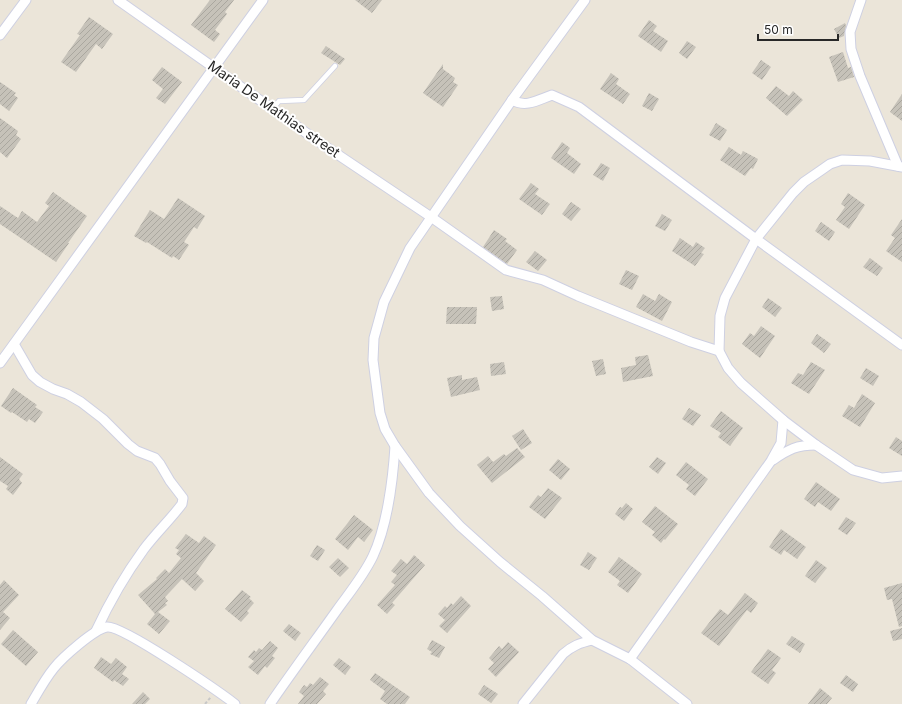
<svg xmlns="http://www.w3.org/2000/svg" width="902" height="704" viewBox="0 0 902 704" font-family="Inter,sans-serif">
<defs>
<pattern id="building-hatch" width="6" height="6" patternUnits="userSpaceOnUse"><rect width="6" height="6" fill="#c6c2b9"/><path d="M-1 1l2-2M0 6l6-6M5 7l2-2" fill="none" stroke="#aaa79f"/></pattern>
</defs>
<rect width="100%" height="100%" fill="#ebe5d9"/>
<g fill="url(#building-hatch)">
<path d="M210 0H234L225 12 227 14 215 30 220 34 214 42 191 25Z"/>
<path d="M355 0H382L372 13Z"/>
<path d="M89 17 113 34 102 49 96 44 76 72 61 62 80 35 77 34Z"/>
<path d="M649 20 657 26 653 31 668 41 661 52 638 36Z"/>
<path d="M845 23 846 26 844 36 839 38 834 29Z"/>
<path d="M687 41 696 47 687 59 679 53Z"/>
<path d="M326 46 345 59 340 65 321 53Z"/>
<path d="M843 52 848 68 851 67 854 77 838 82 829 57Z"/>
<path d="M761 60 771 67 762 80 752 73Z"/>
<path d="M443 64V69L455 78 453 82 458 85 443 107 423 93Z"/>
<path d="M162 67 182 82 165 104 156 98 163 89 152 80Z"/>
<path d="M611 73 619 79 616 84 630 94 623 104 600 89Z"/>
<path d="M0 82 16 93 14 95 18 98 9 111 0 104Z"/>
<path d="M776 86 789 96 793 91 803 100 787 116 766 98Z"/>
<path d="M649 93 659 99 652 111 642 106Z"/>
<path d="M902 94V121L890 112Z"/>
<path d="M0 118 18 131 16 135 21 139 7 158 0 152Z"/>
<path d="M716 123 727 130 720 141 709 135Z"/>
<path d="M562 142 570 148 567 153 581 164 574 174 551 158Z"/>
<path d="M729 147 741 155 743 151 758 159 753 169 751 168 745 176 720 160Z"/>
<path d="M601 163 610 168 603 181 593 175Z"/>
<path d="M531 183 539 189 535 194 550 204 542 215 519 199Z"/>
<path d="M53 192 87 216 68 243H69L56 262 0 224V206L18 218 22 211 37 222 49 206 45 203Z"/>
<path d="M848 193 865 205 849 229 836 220 845 207 841 204Z"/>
<path d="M178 198 205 216 197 229 194 227 184 242 189 245 179 260 173 256 172 258 147 242 146 243 134 236 150 210 164 219Z"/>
<path d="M571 202 581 209 571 221 562 214Z"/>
<path d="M662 214 672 220 665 231 655 226Z"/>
<path d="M902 219V262L886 251 895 238 891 235Z"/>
<path d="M821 222 835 232 829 241 815 231Z"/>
<path d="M494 230 507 239 505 241 517 250 507 264 483 247Z"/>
<path d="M680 238 693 247 696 242 705 248 701 253 704 254 695 266 672 251Z"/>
<path d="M535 251 547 260 538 271 526 262Z"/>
<path d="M870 258 883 268 877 276 863 267Z"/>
<path d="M626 270 639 276 632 290 619 284Z"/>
<path d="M643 294 655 301 659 294 672 302 662 321 636 307Z"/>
<path d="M502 296 504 309 492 311 490 297Z"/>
<path d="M768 298 782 308 775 317 762 307Z"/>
<path d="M447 307H477L476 324H446Z"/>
<path d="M761 326 775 336 760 358 742 344 750 333 754 336Z"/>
<path d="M817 334 831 344 824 353 811 343Z"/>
<path d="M648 355 653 376 623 382 621 368 636 365 635 357Z"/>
<path d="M603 359 606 374 596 376 592 361Z"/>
<path d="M504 362 506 374 491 376 490 364Z"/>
<path d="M811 362 825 370 809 394 791 383 798 373 803 375Z"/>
<path d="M866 368 879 376 873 386 860 378Z"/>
<path d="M462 375V380L477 377 480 390 451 397 447 378Z"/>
<path d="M13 388 37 405 35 407 43 412 35 423 29 419 27 422 12 412 11 413 1 406Z"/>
<path d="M862 394 875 403 860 427 842 416 849 405 854 408Z"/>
<path d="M689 408 701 415 693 426 682 419Z"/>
<path d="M721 411 743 428 730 446 718 437 721 433 710 426Z"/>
<path d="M523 429 532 443 521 450 512 436Z"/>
<path d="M896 437 902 441V456L889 448Z"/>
<path d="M517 448 525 457 492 483 477 465 488 456 493 462 504 454 506 456Z"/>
<path d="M0 457 23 474 19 479 22 483 13 495 6 489 8 486 0 481Z"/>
<path d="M657 457 666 463 658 474 649 467Z"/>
<path d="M558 459 570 469 561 480 549 470Z"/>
<path d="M686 462 708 479 695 496 686 489 689 485 676 475Z"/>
<path d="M816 482 840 499 831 511 818 502 815 507 804 499Z"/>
<path d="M548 488 562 498 545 519 529 507 538 495 541 497Z"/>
<path d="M626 503 633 509 624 521 615 514 620 507 622 508Z"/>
<path d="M655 506 678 524 665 540 664 539 661 543 652 535 655 532 642 522Z"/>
<path d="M354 515 373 530 364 542 358 537 348 550 335 539Z"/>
<path d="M846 517 856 523 847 535 838 529Z"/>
<path d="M781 529 806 547 797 559 784 550 781 555 769 547Z"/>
<path d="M186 534 199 543 204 536 216 545 196 573 204 581 195 591 182 579 165 597 168 601 165 603 167 605 158 612 170 621 159 634 147 624 155 614 138 595 157 579 156 578 165 569 169 573 181 558 176 554 179 550 175 548Z"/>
<path d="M317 545 325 550 318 561 310 556Z"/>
<path d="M588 552 597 558 589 570 580 565Z"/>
<path d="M414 555 425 565 392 603 395 605 387 614 377 605 395 585 391 582 397 575 391 571 401 559 407 564Z"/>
<path d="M619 557 642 574 628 593 617 585 620 581 608 572Z"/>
<path d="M338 558 349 568 340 577 329 567Z"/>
<path d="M816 560 827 568 815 583 805 576Z"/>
<path d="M4 580 19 595 3 612 10 618 0 630V585Z"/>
<path d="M902 583V626L899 627 892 599 887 600 884 588Z"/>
<path d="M242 590 251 597 249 598 254 603 247 611 249 613 241 622 225 609Z"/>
<path d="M745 593 758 603 751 613 747 610 719 646 701 633 720 609 728 615Z"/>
<path d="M461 596 471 606 447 633 439 626 445 620 438 614 445 606 447 608 451 603 453 605Z"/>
<path d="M289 624 301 633 295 641 283 631Z"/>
<path d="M902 628V639L893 641 890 631Z"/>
<path d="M13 630 38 652 26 666 1 644Z"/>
<path d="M792 636 805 644 800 653 786 644Z"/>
<path d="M432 640 445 647 439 658 430 654 432 652 427 649Z"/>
<path d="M270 641 278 648 272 656 275 658 267 668 265 666 258 675 248 667 254 661 248 657 254 650 256 652 259 648 262 650Z"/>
<path d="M508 642 519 652 496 677 488 669 494 663 489 658 499 646 502 649Z"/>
<path d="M768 649 781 658 772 670 776 673 768 684 751 672Z"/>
<path d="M101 657 111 664 116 658 127 667 122 674 129 679 123 686 114 680 113 682 94 668Z"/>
<path d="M339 658 351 667 345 675 333 665Z"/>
<path d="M375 673 410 697 405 704H387L380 699 385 691 370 680Z"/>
<path d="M846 675 858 684 853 692 840 683Z"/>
<path d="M320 677 329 684 323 691 326 694 317 704H298L304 696 299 692 304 685 307 687 310 683 313 685Z"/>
<path d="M484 685 498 694 491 703 478 694Z"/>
<path d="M820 688 832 698 827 704H808Z"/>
<path d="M143 692 150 699 145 704H132Z"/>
</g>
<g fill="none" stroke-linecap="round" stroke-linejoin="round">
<defs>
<path id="service" d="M273 109 279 101 304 100 335 66"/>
<g id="minor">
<path d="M118 0 322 144 431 217 506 270 543 280 578 296 691 342 719 351"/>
<path d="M585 0 512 100 410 248 384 302 374 338 373 360 376 383 380 413 385 429 395 446 429 493 460 526 500 562 542 596 592 640 630 659 687 704"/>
<path d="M861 0 850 32 851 49 860 76 898 166"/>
<path d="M0 35 26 0"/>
<path d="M512 100C526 108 538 100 552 95L579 107 756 239 902 345"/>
<path d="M902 167 870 161 842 160 830 164 820 171 804 182 793 193 756 239 725 298 720 316 719 351 728 368 741 383 783 420 816 445 853 470 882 478 902 476"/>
<path d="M14 344 32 375 40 382 53 389 67 394 81 402 103 419 128 444 137 451 155 458 160 464 170 481 183 498 182 504C170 520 156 533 144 549 125 575 109 603 96 631"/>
<path d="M0 363 263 0"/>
<path d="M773 460C789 449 797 445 816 445"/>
<path d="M630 659 771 461 781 443 783 420"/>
<path d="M31 704C38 692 45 679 54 668 62 658 94 629 107 627 122 625 218 691 235 704"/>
<path d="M270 704C292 672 315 641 337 610 350 592 364 575 373 556 387 526 393 479 395 446"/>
<path d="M523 704 563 654C572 646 580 643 592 640"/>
</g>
</defs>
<use href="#service" stroke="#ced0e2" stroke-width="6"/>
<use href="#minor" stroke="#ced0e2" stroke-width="11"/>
<path stroke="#c7c7c7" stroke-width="2" stroke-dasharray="3 2" stroke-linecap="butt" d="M205 704 211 697"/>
<use href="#service" stroke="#fff" stroke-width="4.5"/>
<use href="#minor" stroke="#fff" stroke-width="9"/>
</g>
<g text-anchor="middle" stroke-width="4" stroke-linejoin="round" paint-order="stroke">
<g font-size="14" fill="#282828" stroke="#fff">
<text transform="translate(274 109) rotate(35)" y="5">Maria De Mathias street</text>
</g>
</g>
<path d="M758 34v6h80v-6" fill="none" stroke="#282828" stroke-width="2"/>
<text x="764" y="34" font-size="12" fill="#282828" stroke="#ffffff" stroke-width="3" paint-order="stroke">50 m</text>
</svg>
